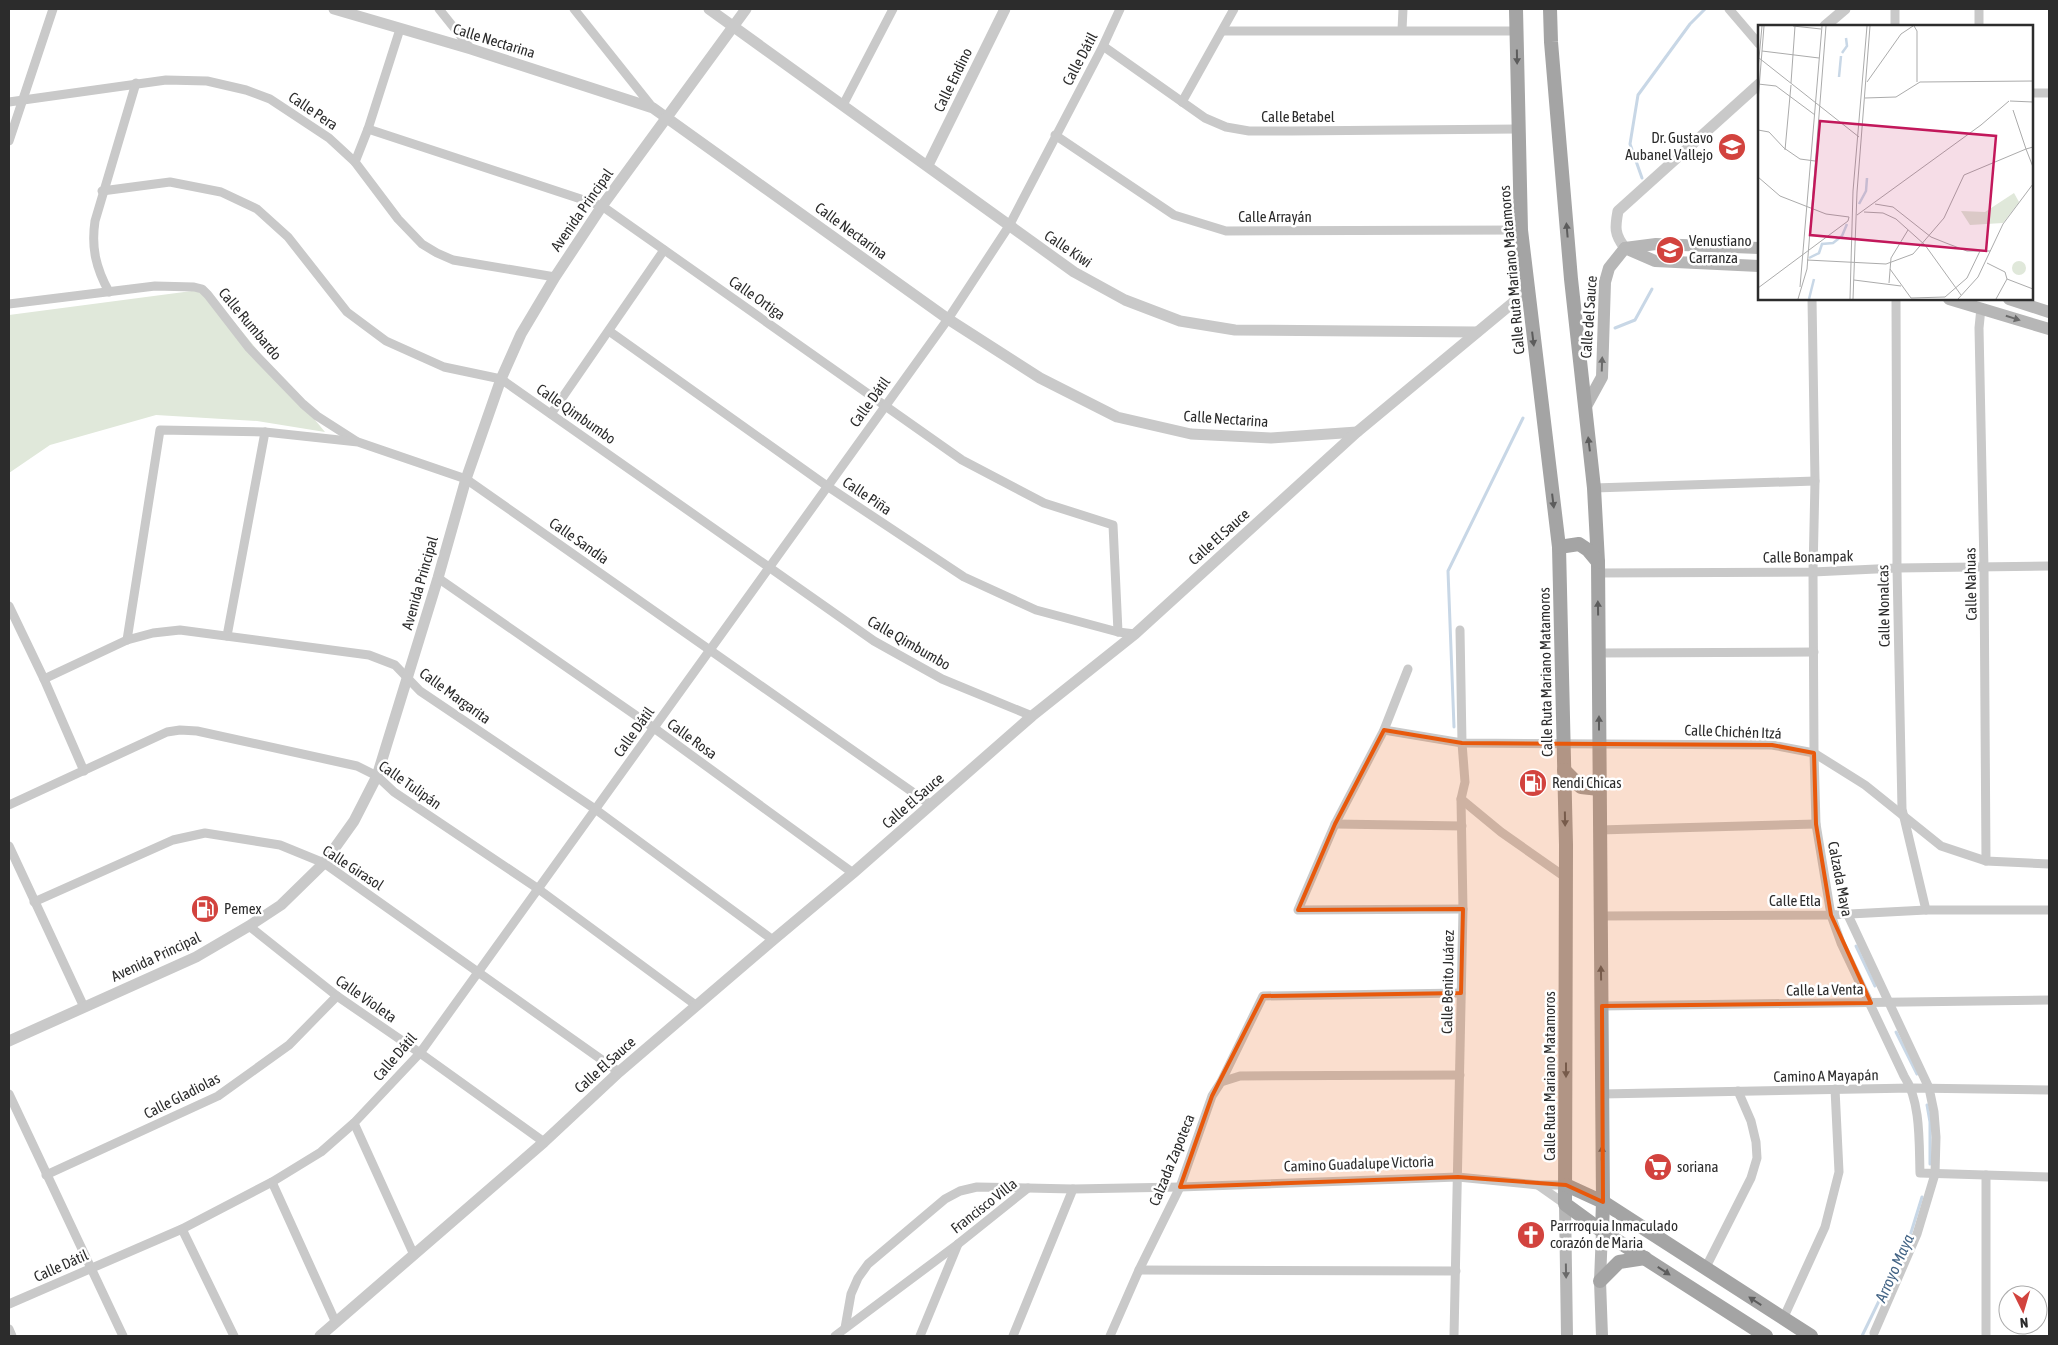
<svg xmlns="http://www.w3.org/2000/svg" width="2058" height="1345" viewBox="0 0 2058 1345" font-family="'Asap Condensed',sans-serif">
<rect width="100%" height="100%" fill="#fff"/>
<path fill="#e0e8da" d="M207 289 325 432 257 421 156 415 50 445 9 473V315Z"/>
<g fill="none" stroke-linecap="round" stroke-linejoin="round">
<g stroke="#c8d7e6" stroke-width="3">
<path d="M1642 178 1630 144 1638 95 1690 24 1705 9"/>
<path d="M1615 328 1635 320 1652 289"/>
<path d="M1454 727 1448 571 1523 418"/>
<path d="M1856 946 1875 986"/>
<path d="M1896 1032 1917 1074"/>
<path d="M1927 1105 1930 1122V1164"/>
<path d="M1862 1336 1909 1239 1922 1197"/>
</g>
<g stroke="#c9c9c9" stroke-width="9">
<path d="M439 9 471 49"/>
<path d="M574 9 653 108"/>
<path d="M1729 9 1759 44"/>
<path d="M1895 9V26"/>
<path d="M1979 9V26"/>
<path d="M1402 30 1403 9"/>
<path d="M1223 31H1516"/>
<path d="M1103 46 1205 118 1226 127 1249 131H1291L1518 129"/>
<path d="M2032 93H2049"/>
<path d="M9 102 166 80 207 81 246 90 270 99 329 138 355 162 398 219 422 244 437 253 453 260 555 277"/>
<path d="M1182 102 1234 9"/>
<path d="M843 105 893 9"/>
<path d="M368 129 602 206 962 460 1044 503 1113 525 1118 632"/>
<path d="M1055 135 1174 215 1226 231 1521 230"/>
<path d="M9 141 53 9"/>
<path d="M355 162 368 129 400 29"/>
<path d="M102 191 170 182 221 192 257 209 288 237 347 312 386 341 444 367 501 379 874 641 942 679 1032 716"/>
<path d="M109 292C96 268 91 248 95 221L136 83"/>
<path d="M1812 299 1815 481 1813 572 1814 753 1816 824 1831 915 1841 943 1904 1076C1921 1101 1919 1144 1920 1173L2049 1177"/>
<path d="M1896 299 1897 568 1902 809 1926 910"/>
<path d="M9 304 155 286 194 287 202 289 208 295 249 348 303 404 317 416 356 441"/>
<path d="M1981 308 1979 328 1984 568 1986 861"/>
<path d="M609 331 827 486 964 577 1036 610 1118 632 1135 634"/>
<path d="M551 414 664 250"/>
<path d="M1594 488 1815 481"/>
<path d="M1598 573 1813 572 1897 568 2049 566"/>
<path d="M438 578 654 728 853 873"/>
<path d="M9 606 44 679 84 771"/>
<path d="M227 636 265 432"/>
<path d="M127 640 160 430 265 432 358 442 466 479 931 805"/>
<path d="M1599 653 1814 652"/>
<path d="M1408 669 1384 730 1335 824 1298 910 1463 909"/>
<path d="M44 679 127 640 153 633 180 630 369 655 395 665 420 691 595 809 773 940"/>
<path d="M1384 730 1462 743 1772 745 1814 753 1865 785 1941 846 1986 861 2049 864"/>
<path d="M1461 799 1501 832 1565 877"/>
<path d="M9 805 167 732 180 730 197 731 357 766 377 776 394 792 537 888 697 1006"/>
<path d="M1335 824 1462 826"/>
<path d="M1599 830 1816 824"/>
<path d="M9 846 84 1007"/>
<path d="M34 902 173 840 205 833 280 845 324 863 619 1072"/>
<path d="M1847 913 1929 1088 1934 1112 1936 1137 1935 1174 1917 1234 1874 1333"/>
<path d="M1600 916 1831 915 1926 910H2049"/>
<path d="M249 926 337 996 420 1053 544 1142"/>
<path d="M1602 1006 2049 1000"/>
<path d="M1221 1082 1240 1076 1460 1075"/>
<path d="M9 1094 123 1336"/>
<path d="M1602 1094 1912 1088 2049 1090"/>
<path d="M354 1123 414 1255"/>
<path d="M46 1175 218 1096 289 1045 337 996"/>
<path d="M272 1182 336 1323"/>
<path d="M1538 1185 1565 1204"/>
<path d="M182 1229 234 1336"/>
<path d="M1705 1269 1751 1178 1757 1158 1756 1142 1751 1121 1738 1091"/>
<path d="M1139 1270 1456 1271"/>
<path d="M9 1304 182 1229 272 1182 321 1152 354 1123 420 1053 948 319 1009 226 1103 46 1120 9"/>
<path d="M1783 1319 1825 1227 1839 1172 1835 1089"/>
<path d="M845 1328 851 1294 858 1278 868 1264 945 1199 960 1191 977 1187 1073 1189 1180 1187 1458 1177 1538 1185H1566"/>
<path d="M9 1329 12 1336"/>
<path d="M835 1336 958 1244 1028 1188"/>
<path d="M920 1336 958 1244"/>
<path d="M1013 1336 1073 1189"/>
<path d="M1110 1336 1139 1270 1180 1187 1212 1096 1221 1082 1263 996 1461 993"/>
<path d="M1454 1336 1463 909 1461 799 1465 782 1462 743 1460 630"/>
<path d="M1986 1336V1175"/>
</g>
<g stroke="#c9c9c9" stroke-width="11">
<path d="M334 9 471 49 653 108 948 319 1040 378 1117 417 1191 434 1271 438 1357 432"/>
<path d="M709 9 1074 272 1125 300 1180 321 1235 330 1477 332"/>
<path d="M1825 26 1845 9"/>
<path d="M928 165 1005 9"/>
<path d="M1625 248C1614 234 1615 227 1618 211L1759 84"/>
<path d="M9 1041 196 957 249 926 281 905 324 863 354 821 377 776 438 578 466 479 501 379 521 334 555 277 602 206 746 9"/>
<path d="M320 1336 544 1142 619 1072 773 940 853 873 1032 716 1135 634 1357 432 1527 291"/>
</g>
<g stroke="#b6b6b6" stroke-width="12">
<path d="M1625 248 1655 261 1759 266"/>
<path d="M1625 248 1656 244 1759 248"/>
<path d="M1949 299 2049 329"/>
<path d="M2009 299 2049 312"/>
<path d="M1585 408 1602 377 1605 282 1609 268 1625 248"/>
<path d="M1565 1204 1567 1336"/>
<path d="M1602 1231 1600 1281 1602 1336"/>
</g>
<g stroke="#a4a4a4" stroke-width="14">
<path d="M1516 9 1521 230 1559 547 1566 845 1565 1204 1602 1231 1766 1336"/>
<path d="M1550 9 1551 42 1571 279 1594 488 1598 562 1603 1202 1602 1231"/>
<path d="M1559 547 1579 544 1588 550 1598 562"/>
<path d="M1564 770 1581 787 1599 789"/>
<path d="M1566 1185 1603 1202 1811 1336"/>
<path d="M1600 1281 1619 1262 1645 1258"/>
</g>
</g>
<defs><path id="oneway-solid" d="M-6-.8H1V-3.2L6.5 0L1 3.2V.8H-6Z" transform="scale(1.25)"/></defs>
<g fill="#5c5c5c">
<use href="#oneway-solid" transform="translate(1517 57) rotate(89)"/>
<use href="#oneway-solid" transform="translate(1567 230) rotate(-95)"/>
<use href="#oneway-solid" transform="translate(1533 339) rotate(83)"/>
<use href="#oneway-solid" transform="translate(1589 444) rotate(-97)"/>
<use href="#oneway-solid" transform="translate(1553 501) rotate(83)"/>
<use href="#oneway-solid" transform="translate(1598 608) rotate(-91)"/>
<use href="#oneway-solid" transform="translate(1599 723) rotate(-90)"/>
<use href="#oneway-solid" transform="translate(1565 819) rotate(89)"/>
<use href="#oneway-solid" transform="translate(1601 973) rotate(-91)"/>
<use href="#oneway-solid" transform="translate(1566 1070) rotate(90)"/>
<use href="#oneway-solid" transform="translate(1602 1153) rotate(-89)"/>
<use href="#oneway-solid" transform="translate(1664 1271) rotate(33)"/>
<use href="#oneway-solid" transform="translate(1755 1301) rotate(-147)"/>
</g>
<g fill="#6a6a6a">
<use href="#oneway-solid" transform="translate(2013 318) rotate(17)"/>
<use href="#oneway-solid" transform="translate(1602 364) rotate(-88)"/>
<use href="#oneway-solid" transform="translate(1566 1271) rotate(89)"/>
</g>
<path fill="#e8590c" fill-opacity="0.2" stroke="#e8590c" stroke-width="4" stroke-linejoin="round" d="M1384 730 1462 743 1772 745 1814 753 1816 824 1831 915 1871 1003 1602 1006 1603 1202 1566 1185 1458 1177 1180 1187 1212 1096 1263 996 1461 993 1463 909 1298 910 1335 824Z"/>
<defs>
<symbol id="school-disc" viewBox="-11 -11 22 22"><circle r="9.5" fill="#d2433e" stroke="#fff"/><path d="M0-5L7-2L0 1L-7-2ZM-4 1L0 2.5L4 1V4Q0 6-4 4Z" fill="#fff"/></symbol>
<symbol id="fuel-disc" viewBox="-11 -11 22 22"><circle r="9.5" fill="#d2433e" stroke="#fff"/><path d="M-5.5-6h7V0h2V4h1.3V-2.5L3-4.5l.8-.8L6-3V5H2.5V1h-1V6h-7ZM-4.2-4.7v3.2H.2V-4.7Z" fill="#fff"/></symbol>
<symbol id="supermarket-disc" viewBox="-11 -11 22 22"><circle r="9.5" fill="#d2433e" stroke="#fff"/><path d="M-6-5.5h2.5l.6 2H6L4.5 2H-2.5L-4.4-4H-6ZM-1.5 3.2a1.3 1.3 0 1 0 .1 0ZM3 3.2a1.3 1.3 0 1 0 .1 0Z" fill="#fff"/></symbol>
<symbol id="church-disc" viewBox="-11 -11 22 22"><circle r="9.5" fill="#d2433e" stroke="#fff"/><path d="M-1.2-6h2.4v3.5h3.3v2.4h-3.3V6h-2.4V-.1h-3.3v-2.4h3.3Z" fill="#fff"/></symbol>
</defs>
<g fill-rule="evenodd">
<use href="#school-disc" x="1716" y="131" width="32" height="32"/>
<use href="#school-disc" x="1654" y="234" width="32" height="32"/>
<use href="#fuel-disc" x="1517" y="767" width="32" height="32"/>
<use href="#fuel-disc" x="189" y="893" width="32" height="32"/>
<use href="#supermarket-disc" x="1642" y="1151" width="32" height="32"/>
<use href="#church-disc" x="1515" y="1219" width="32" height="32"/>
</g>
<g text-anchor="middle" stroke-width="5" stroke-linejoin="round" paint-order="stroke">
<g font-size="15" fill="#2c2c2c" stroke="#fff">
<text transform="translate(494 41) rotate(17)" y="5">Calle Nectarina</text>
<text transform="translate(1080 59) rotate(-62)" y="5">Calle Dátil</text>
<text transform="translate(953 80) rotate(-64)" y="5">Calle Endino</text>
<text transform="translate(313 111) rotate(34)" y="5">Calle Pera</text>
<text x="1298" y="122">Calle Betabel</text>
<text transform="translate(582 210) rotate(-55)" y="5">Avenida Principal</text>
<text x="1275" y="222">Calle Arrayán</text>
<text transform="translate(851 231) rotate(36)" y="5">Calle Nectarina</text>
<text transform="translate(1068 249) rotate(34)" y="5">Calle Kiwi</text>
<text transform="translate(1512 270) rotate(-95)" y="5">Calle Ruta Mariano Matamoros</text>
<text transform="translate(757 298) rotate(35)" y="5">Calle Ortiga</text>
<text transform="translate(1589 317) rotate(-86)" y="5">Calle del Sauce</text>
<text transform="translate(250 324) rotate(50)" y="5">Calle Rumbardo</text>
<text transform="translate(870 402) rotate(-54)" y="5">Calle Dátil</text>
<text transform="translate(576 414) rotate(35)" y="5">Calle Qimbumbo</text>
<text transform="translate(1226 419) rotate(4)" y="5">Calle Nectarina</text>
<text transform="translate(867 496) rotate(34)" y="5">Calle Piña</text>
<text transform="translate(1219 537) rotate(-42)" y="5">Calle El Sauce</text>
<text transform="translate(579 541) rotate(35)" y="5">Calle Sandía</text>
<text transform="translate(1808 557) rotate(-1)" y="5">Calle Bonampak</text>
<text transform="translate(420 583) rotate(-74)" y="5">Avenida Principal</text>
<text transform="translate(1971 584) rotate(-91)" y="5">Calle Nahuas</text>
<text transform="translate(1884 606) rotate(-91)" y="5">Calle Nonalcas</text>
<text transform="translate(909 643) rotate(30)" y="5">Calle Qimbumbo</text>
<text transform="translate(1546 672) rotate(-91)" y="5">Calle Ruta Mariano Matamoros</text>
<text transform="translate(455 696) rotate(36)" y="5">Calle Margarita</text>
<text transform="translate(634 732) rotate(-54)" y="5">Calle Dátil</text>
<text transform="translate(1733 732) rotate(2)" y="5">Calle Chichén Itzá</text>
<text transform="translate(692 739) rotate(36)" y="5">Calle Rosa</text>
<text transform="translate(410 785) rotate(35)" y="5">Calle Tulipán</text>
<text transform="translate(913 801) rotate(-41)" y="5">Calle El Sauce</text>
<text transform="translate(353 868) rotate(33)" y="5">Calle Girasol</text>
<text transform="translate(1840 879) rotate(79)" y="5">Calzada Maya</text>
<text x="1795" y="906">Calle Etla</text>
<text transform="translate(156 957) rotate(-25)" y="5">Avenida Principal</text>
<text transform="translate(1448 982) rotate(-89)" y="5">Calle Benito Juárez</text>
<text transform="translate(1825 990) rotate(-1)" y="5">Calle La Venta</text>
<text transform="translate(366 999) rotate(35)" y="5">Calle Violeta</text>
<text transform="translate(395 1057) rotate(-49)" y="5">Calle Dátil</text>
<text transform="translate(605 1065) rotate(-42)" y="5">Calle El Sauce</text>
<text transform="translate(1550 1076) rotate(-90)" y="5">Calle Ruta Mariano Matamoros</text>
<text transform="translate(1826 1076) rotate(-1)" y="5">Camino A Mayapán</text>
<text transform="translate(182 1096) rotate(-27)" y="5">Calle Gladiolas</text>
<text transform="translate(1172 1160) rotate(-68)" y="5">Calzada Zapoteca</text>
<text transform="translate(1359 1164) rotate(-2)" y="5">Camino Guadalupe Victoria</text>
<text transform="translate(984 1206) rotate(-38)" y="5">Francisco Villa</text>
<text transform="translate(61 1266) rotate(-24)" y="5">Calle Dátil</text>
</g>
<g font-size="15" fill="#2c2c2c" stroke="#fff" text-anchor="start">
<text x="1713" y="143" text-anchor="end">Dr. Gustavo<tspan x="1713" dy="17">Aubanel Vallejo</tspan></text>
<text x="1689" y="246">Venustiano<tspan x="1689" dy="17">Carranza</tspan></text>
<text x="1552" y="788">Rendi Chicas</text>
<text x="224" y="914">Pemex</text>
<text x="1677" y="1172">soriana</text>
<text x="1550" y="1231">Parrroquia Inmaculado<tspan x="1550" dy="17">corazón de Maria</tspan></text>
</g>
<g font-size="16" font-style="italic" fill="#436485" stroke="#fff">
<text transform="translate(1894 1268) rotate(-66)" y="6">Arroyo Maya</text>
</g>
</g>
<g transform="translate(1758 25)">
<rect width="275" height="275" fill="#fff"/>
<path d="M256 168 261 177 245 198 212 200 203 186 227 187ZM254 243a7 7 0 1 1 14 0a7 7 0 1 1-14 0Z" fill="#e0e8da"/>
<path fill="none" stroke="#c8d7e6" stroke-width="2.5" d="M84 28 89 21 88 13M81 52 83 31M101 179 108 166 109 153M51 233 61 228 64 219 75 218 84 211 89 199M51 274 56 254"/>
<path fill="none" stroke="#ababab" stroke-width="1" d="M35 1 63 4M156 1 159 6V57M4 26 61 33M1 33 101 112M0 44 4 1M109 57 143 9 155 1M33 58 37 1M0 59 18 61 57 90M107 73 138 72 162 57 275 56M0 76 6 1M252 76 275 77M0 105 11 107 26 123 42 134 57 136M275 122 268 124 275 142M27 125 33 60M0 152 22 171 68 189 91 192M117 179 135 182 173 212 188 218 209 226H232M106 187 125 188 138 194 167 220 203 270M99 190 223 100 251 76M49 235 128 239 155 229 186 193 206 150 268 124 255 85M229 238 247 247 249 254M132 244 153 273 187 272 209 253 222 226M249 254 275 264M96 255 143 261M131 258 133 233 150 205M42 262 64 1M0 263 90 196 91 192M40 274 49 244 68 1M92 274 95 166 109 1M95 274 99 167 112 1M200 274 220 252 245 199 275 159M238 274 249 254"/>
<path fill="#c2185b" fill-opacity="0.15" stroke="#c2185b" stroke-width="2.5" d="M62 96 238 111 228 226 52 210Z"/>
<rect width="275" height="275" fill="none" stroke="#2c2c2c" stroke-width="2.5"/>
</g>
<rect width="2058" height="1345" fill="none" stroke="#2c2c2c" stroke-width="20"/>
<g transform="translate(2023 1310) rotate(175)"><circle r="24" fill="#ffffff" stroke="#ababab"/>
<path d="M0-4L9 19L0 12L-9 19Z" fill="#d2433e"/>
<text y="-8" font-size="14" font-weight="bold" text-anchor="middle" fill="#2c2c2c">N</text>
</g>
</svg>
